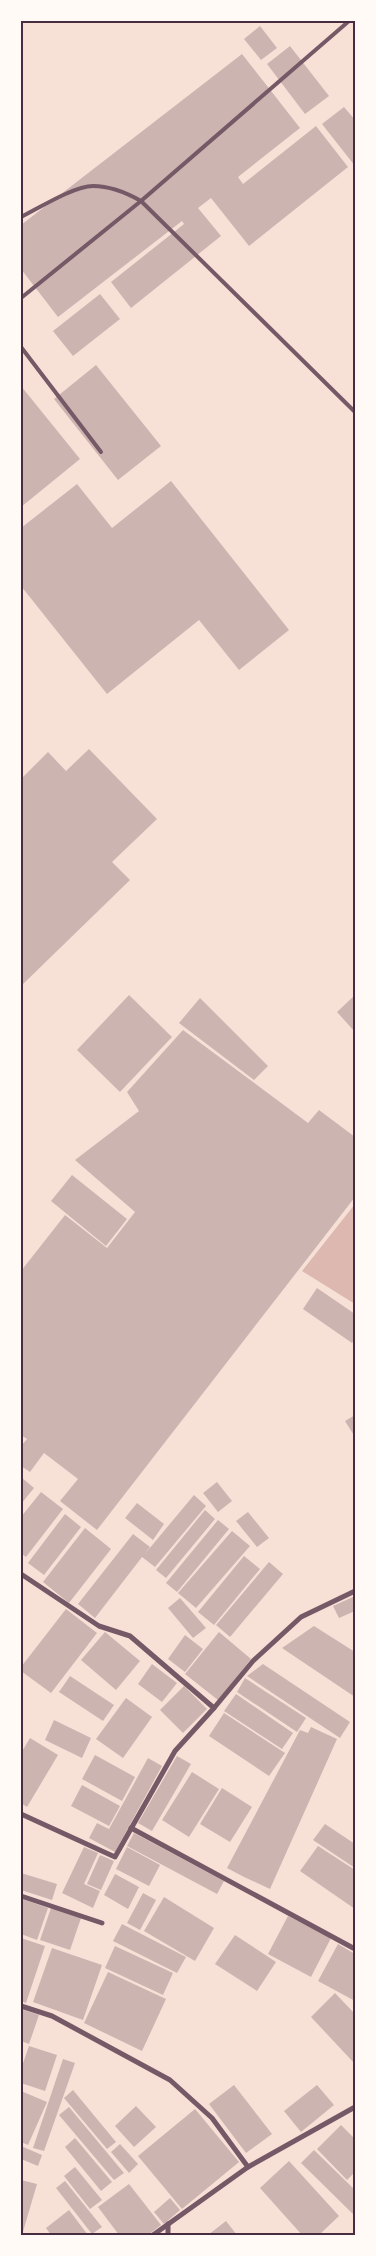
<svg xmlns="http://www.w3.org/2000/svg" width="376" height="2256" viewBox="0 0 376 2256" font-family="Manrope,sans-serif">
<rect width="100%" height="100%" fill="#f7e1d7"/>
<path fill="#dcb8b0" d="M355 1204V1304L302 1271Z"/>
<g fill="#ccb4b1">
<path d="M260 26 277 48 261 60 244 39Z"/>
<path d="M290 46 329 96 305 114 267 64Z"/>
<path d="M242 54 300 128 238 177 243 184 316 126 348 167 249 246 211 198 198 208 221 236 131 308 111 282 184 224 182 221 58 317 21 269V225Z"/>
<path d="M344 107 355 120V166L322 124Z"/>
<path d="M100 294 120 319 73 356 53 331Z"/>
<path d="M96 365 161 446 118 480 54 399Z"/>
<path d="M21 386 80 459 21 507Z"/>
<path d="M171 481 289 630 239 670 199 620 107 694 21 586V528L77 484 112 528Z"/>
<path d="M89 749 157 819 112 862 130 880 21 986V779L48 752 66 771Z"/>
<path d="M129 995 172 1037 120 1092 77 1050Z"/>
<path d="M355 995V1032L337 1012Z"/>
<path d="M200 998 268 1066 254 1080 179 1023Z"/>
<path d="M183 1030 308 1123 319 1110 355 1137V1197L97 1530 60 1501 78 1479 44 1453 30 1472 21 1466V1446L27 1439 21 1435V1271L65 1215 107 1248 135 1212 75 1160 139 1111 127 1092Z"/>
<path d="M72 1175 127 1219 106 1246 51 1201Z"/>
<path d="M317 1288 355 1314V1339L352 1343 303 1309Z"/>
<path d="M355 1415V1437L345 1421Z"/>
<path d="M21 1477 34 1488 21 1504Z"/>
<path d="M217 1482 232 1501 218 1512 203 1493Z"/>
<path d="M41 1492 63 1509 26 1557 21 1553V1517Z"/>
<path d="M194 1495 206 1506 155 1567 142 1557 95 1618 78 1604 133 1534 150 1547 144 1555Z"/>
<path d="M137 1503 164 1524 153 1540 125 1518Z"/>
<path d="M205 1510 215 1519 166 1578 156 1570Z"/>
<path d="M248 1512 269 1538 257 1547 236 1521Z"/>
<path d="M65 1514 81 1527 44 1575 28 1563Z"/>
<path d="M218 1520 229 1529 177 1592 166 1583Z"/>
<path d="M85 1528 111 1549 69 1603 43 1582Z"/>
<path d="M232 1531 250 1546 196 1608 178 1593Z"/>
<path d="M244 1556 260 1569 214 1625 198 1612Z"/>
<path d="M269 1562 283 1574 230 1637 216 1625Z"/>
<path d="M355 1596V1611L339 1618 333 1606Z"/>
<path d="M180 1598 206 1628 193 1638 168 1608Z"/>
<path d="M66 1609 97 1633 51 1693 21 1671V1667Z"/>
<path d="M314 1626 355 1652V1697L282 1648Z"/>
<path d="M105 1632 140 1661 116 1690 81 1660Z"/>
<path d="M219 1632 251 1659 218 1700 185 1674Z"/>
<path d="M185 1635 203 1649 185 1672 168 1659Z"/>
<path d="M152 1664 177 1683 162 1702 138 1684Z"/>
<path d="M263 1664 350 1722 340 1738 247 1676Z"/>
<path d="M70 1676 114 1705 103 1721 59 1692Z"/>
<path d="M245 1678 306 1718 297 1732 237 1692Z"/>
<path d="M184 1686 207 1709 183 1733 160 1710Z"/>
<path d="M236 1694 293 1733 282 1749 224 1711Z"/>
<path d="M126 1698 152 1717 123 1758 96 1739Z"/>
<path d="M224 1713 285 1753 269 1776 209 1736Z"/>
<path d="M54 1720 91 1738 82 1758 45 1740Z"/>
<path d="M311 1727 337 1739 270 1889 244 1877 300 1751 244 1877 227 1868 300 1730 308 1733Z"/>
<path d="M30 1738 58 1755 27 1807 21 1803V1753Z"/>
<path d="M95 1755 135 1777 122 1801 82 1779Z"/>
<path d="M177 1756 191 1764 152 1831 138 1823Z"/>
<path d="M148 1758 162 1766 115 1852 89 1838 97 1823 109 1829Z"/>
<path d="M192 1772 219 1789 189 1837 162 1820Z"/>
<path d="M82 1785 120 1806 109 1826 71 1806Z"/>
<path d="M222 1788 252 1807 230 1842 200 1824Z"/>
<path d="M325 1824 355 1844V1868L313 1840Z"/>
<path d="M134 1833 224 1881 217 1894 127 1846Z"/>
<path d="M318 1846 355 1870V1909L300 1871Z"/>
<path d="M84 1847 98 1853 84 1884 100 1891 93 1908 62 1893Z"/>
<path d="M127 1847 160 1865 149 1886 116 1869Z"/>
<path d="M100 1855 114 1861 101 1890 87 1884Z"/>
<path d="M21 1873 57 1884 52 1900 21 1890Z"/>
<path d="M115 1874 139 1887 128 1909 104 1895Z"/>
<path d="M143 1893 156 1900 140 1930 127 1923Z"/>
<path d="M164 1897 214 1928 195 1961 144 1931Z"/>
<path d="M22 1899 48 1908 37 1940 21 1934Z"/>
<path d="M51 1908 81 1918 70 1950 40 1940Z"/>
<path d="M288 1916 331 1938 311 1977 268 1954Z"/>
<path d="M122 1924 186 1957 177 1973 113 1941Z"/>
<path d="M235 1935 276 1962 257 1991 215 1964Z"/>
<path d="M21 1938 45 1946 26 2003 21 2001Z"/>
<path d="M338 1944 355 1954V2001L318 1981Z"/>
<path d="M115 1946 173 1973 163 1995 105 1968Z"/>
<path d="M52 1948 102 1965 83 2020 33 2002Z"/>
<path d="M108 1972 166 1999 142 2051 84 2023Z"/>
<path d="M335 1993 355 2014V2064L311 2017Z"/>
<path d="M21 2009 39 2015 29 2044 21 2041Z"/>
<path d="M29 2046 57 2055 45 2091 21 2083V2069Z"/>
<path d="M63 2059 75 2063 44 2151 33 2148Z"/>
<path d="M234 2085 272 2134 246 2153 209 2104Z"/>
<path d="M317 2085 334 2105 301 2132 284 2111Z"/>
<path d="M73 2090 116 2142 107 2149 64 2098Z"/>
<path d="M21 2091 47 2102 28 2145 21 2142Z"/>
<path d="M136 2106 156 2127 134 2147 115 2126Z"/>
<path d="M69 2107 124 2173 114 2180 59 2115Z"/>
<path d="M195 2109 239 2162 182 2209 138 2156Z"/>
<path d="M341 2125 355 2139V2172L347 2180 317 2149Z"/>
<path d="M75 2138 112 2182 101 2191 65 2147Z"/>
<path d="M120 2144 138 2164 129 2173 111 2152Z"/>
<path d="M21 2146 42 2155 38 2166 21 2159Z"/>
<path d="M314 2150 355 2190V2216L301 2163Z"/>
<path d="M289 2161 339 2216 319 2235H302L260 2188Z"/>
<path d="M75 2167 102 2200 90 2209 64 2176Z"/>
<path d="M21 2180 37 2184 22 2235H21Z"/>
<path d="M65 2181 102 2227 92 2234 56 2188Z"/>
<path d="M129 2184 161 2225 148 2235H119L98 2207Z"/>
<path d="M170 2198 180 2210 164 2224 154 2212Z"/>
<path d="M69 2210 88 2235H51L46 2228Z"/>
<path d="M226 2221 237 2235H208Z"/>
</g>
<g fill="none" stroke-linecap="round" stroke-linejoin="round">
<g stroke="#755966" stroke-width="4">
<path d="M21 217C39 208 74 186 93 186 110 186 127 193 141 201L349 21"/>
<path d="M21 298 141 201 355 412"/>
<path d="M21 347 101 452"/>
</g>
<g stroke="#755966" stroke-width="5">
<path d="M21 1574 99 1626 130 1636 214 1708 175 1751 115 1857 21 1814"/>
<path d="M214 1708 253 1661 301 1617 355 1591"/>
<path d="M131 1828 355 1949"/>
<path d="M21 1896 102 1923"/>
<path d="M21 2006 52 2016 170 2080 212 2118 248 2167"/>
<path d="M153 2235 248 2167 355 2107"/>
<path d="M168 2235V2224"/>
</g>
</g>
<rect width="376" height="2256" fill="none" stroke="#fffaf5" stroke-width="45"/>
<rect x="22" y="22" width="332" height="2212" fill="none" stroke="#4a2c40" stroke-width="2"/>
</svg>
